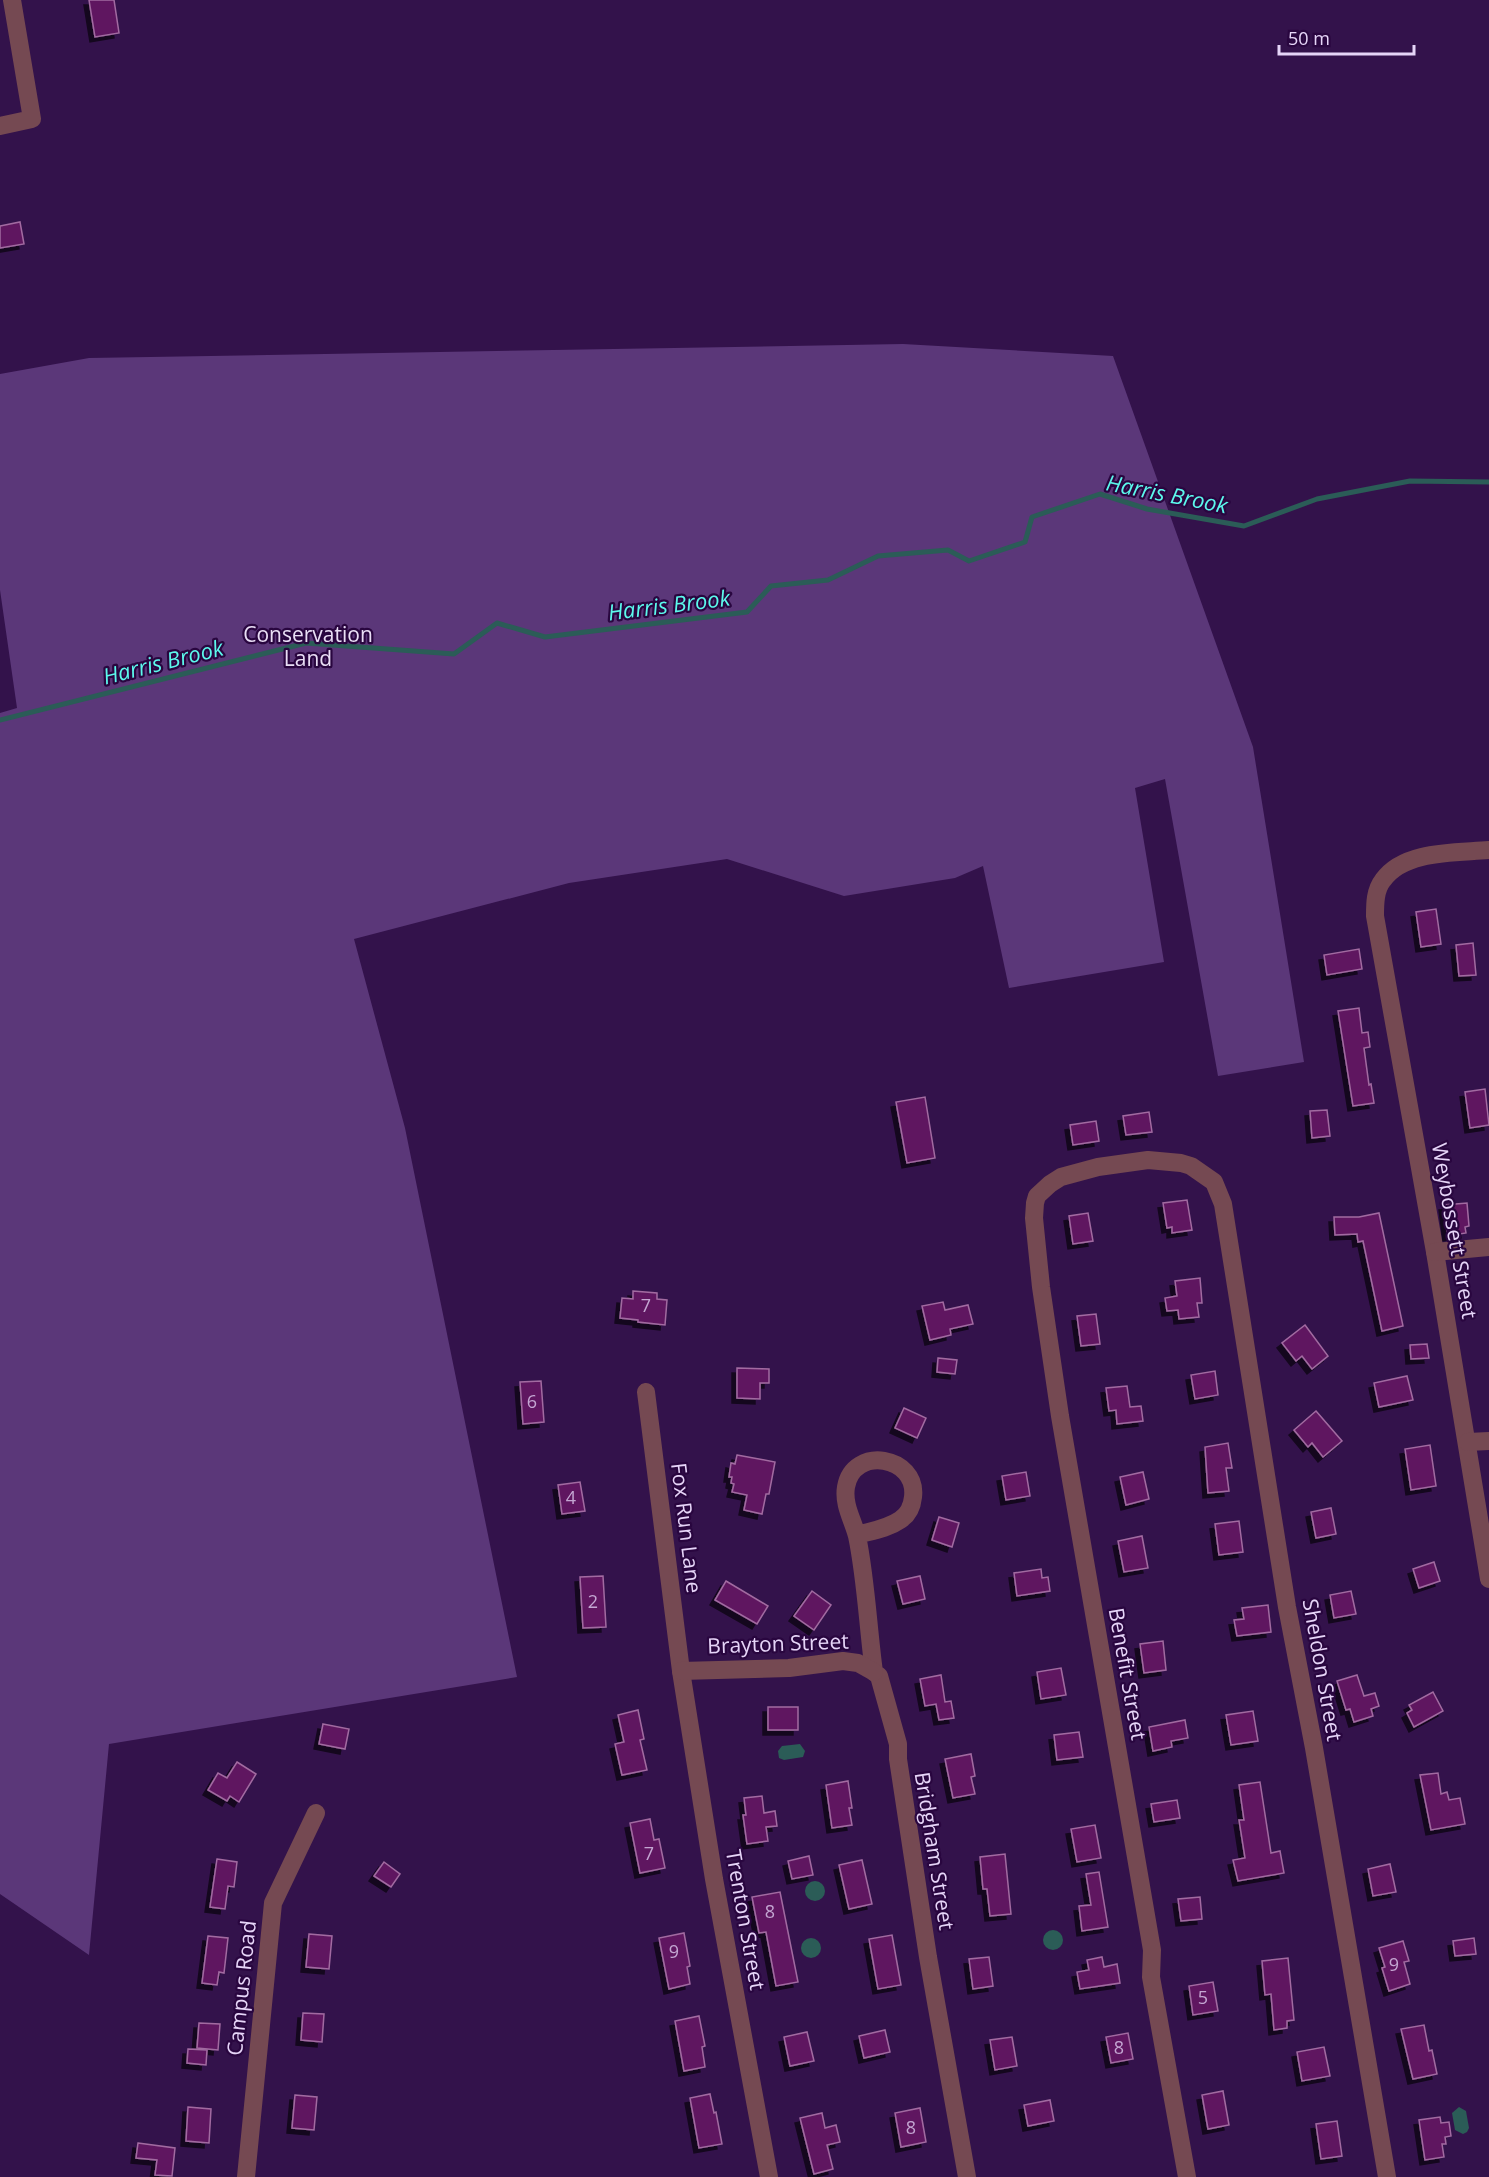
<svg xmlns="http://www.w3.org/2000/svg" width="1489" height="2177" viewBox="0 0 1489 2177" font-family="'Open Sans',sans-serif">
<defs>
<filter id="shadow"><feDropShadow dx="-5" dy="5" stdDeviation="0" flood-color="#0009"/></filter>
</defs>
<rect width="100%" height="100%" fill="#33124b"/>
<path fill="#5b3779" d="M903 344 1113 356 1253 747 1304 1062 1218 1076 1165 779 1135 788 1164 962 1009 988 983 866 955 878 844 896 727 859 569 883 354 939 405 1128 517 1677 109 1744 89 1955 0 1894V713L17 708 0 590V374L89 358Z"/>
<g fill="#2b5c57">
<path d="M800 1744 805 1751 803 1757 784 1760 779 1758 778 1751 782 1746Z"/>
<circle cx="815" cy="1891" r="10"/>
<circle cx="1053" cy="1940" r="10"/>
<circle cx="811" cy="1948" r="10"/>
<path d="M1459 2107 1466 2111 1469 2128 1467 2132 1463 2134 1455 2130 1452 2113Z"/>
</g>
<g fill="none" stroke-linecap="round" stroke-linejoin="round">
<path stroke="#2b5c57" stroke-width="5" d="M0 720 306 643 454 654 497 623 545 637 747 612 771 586 828 580 878 556 948 550 969 561 1025 542 1032 517 1100 494 1147 509 1244 526 1317 499 1410 481 1489 482"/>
</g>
<g fill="#5f1960" stroke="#a26ba1" stroke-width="1.5" filter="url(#shadow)">
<path d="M89 0H114L119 33 95 37Z"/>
<path d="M20 222 24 244 0 248V226Z"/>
<path d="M1436 909 1441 944 1421 947 1416 912Z"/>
<path d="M1473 943 1476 975 1459 976 1456 945Z"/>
<path d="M1359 949 1362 969 1327 975 1324 955Z"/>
<path d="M1359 1008 1362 1033 1368 1032 1370 1047 1364 1048 1369 1085 1371 1084 1374 1103 1353 1106 1338 1011Z"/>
<path d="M1485 1089 1489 1125 1470 1128 1465 1092Z"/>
<path d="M925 1097 935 1158 907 1163 896 1102Z"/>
<path d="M1327 1110 1330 1136 1312 1138 1310 1111Z"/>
<path d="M1149 1112 1152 1132 1126 1135 1123 1116Z"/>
<path d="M1096 1121 1099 1141 1073 1145 1070 1125Z"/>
<path d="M1187 1200 1192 1230 1172 1233V1227L1167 1228 1163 1203Z"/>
<path d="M1467 1203 1469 1226 1465 1227 1466 1233 1448 1236 1444 1205Z"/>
<path d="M1088 1213 1093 1241 1073 1244 1069 1216Z"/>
<path d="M1379 1213 1403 1326 1382 1331 1363 1241 1358 1242 1357 1234 1335 1235 1334 1217H1359Z"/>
<path d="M1200 1278 1202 1303H1197L1199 1317 1179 1319 1178 1310 1167 1311 1165 1298 1177 1296 1175 1281Z"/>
<path d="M633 1291 657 1293V1299L667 1300 665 1325 638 1322V1320L620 1318 622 1298 633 1299Z"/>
<path d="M943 1302 945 1310 968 1305 973 1324 950 1329 951 1335 930 1340 922 1306Z"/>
<path d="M1096 1314 1100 1344 1081 1346 1077 1316Z"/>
<path d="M1305 1325 1328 1356 1312 1369 1302 1356 1296 1361 1282 1343Z"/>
<path d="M1427 1344 1429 1358 1411 1359 1410 1345Z"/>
<path d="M938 1358 957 1360 955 1374 937 1372Z"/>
<path d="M737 1368 769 1369V1383H760V1399L737 1398Z"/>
<path d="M1215 1371 1218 1395 1195 1399 1191 1375Z"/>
<path d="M1407 1376 1413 1400 1379 1407 1374 1383Z"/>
<path d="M541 1381 544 1422 523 1424 520 1382Z"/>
<path d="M1127 1386 1130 1407 1141 1406 1143 1421 1117 1424 1116 1410 1109 1411 1106 1388Z"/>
<path d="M904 1408 926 1418 917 1438 895 1428Z"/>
<path d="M1316 1411 1342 1441 1323 1457 1312 1443 1308 1447 1294 1430Z"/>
<path d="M1228 1443 1232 1468H1226L1229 1491 1208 1493 1205 1447Z"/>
<path d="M1430 1445 1436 1486 1411 1490 1405 1449Z"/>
<path d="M737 1455 775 1462 769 1494H766L762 1514 744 1510 747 1495 732 1492 734 1484 731 1483 732 1477H729L731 1463 735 1464Z"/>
<path d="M1026 1472 1030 1496 1006 1500 1002 1476Z"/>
<path d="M1143 1472 1149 1499 1126 1505 1120 1477Z"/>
<path d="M580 1482 585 1511 562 1514 558 1485Z"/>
<path d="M1331 1508 1336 1534 1316 1538 1311 1512Z"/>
<path d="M939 1517 959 1523 952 1547 932 1540Z"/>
<path d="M1239 1521 1243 1552 1219 1555 1215 1524Z"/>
<path d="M1142 1536 1148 1568 1124 1572 1118 1541Z"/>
<path d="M1434 1562 1440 1581 1419 1588 1413 1569Z"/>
<path d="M1041 1569 1042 1578 1048 1577 1050 1591 1017 1596 1014 1573Z"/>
<path d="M603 1576 606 1627 583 1628 580 1577Z"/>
<path d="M920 1576 925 1599 903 1604 897 1581Z"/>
<path d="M726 1581 768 1606 757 1624 715 1600Z"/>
<path d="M812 1591 831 1605 814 1630 794 1616Z"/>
<path d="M1351 1591 1356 1614 1334 1618 1330 1595Z"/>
<path d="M1268 1605 1271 1632 1237 1636 1234 1620 1244 1619 1242 1608Z"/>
<path d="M1163 1641 1166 1670 1144 1673 1140 1644Z"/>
<path d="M1061 1668 1066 1695 1041 1699 1037 1672Z"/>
<path d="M941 1675 945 1702 951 1701 954 1718 939 1720 936 1704 925 1706 920 1679Z"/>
<path d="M1357 1675 1364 1696 1375 1693 1379 1706 1371 1709 1373 1716 1354 1722 1350 1709 1346 1710 1337 1681Z"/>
<path d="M1433 1692 1443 1711 1414 1727 1407 1713 1412 1710 1409 1705Z"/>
<rect x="768" y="1707" width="30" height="23"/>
<path d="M638 1710 644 1739 640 1740 647 1770 622 1775 615 1744 624 1742 618 1715Z"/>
<path d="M1253 1711 1258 1741 1231 1745 1226 1715Z"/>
<path d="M1185 1720 1188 1738 1171 1741 1172 1747 1153 1751 1149 1727Z"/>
<path d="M323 1724 349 1729 345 1749 319 1744Z"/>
<path d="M1079 1732 1083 1757 1057 1760 1054 1735Z"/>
<path d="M971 1754 975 1776 971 1777 975 1794 953 1798 945 1759Z"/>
<path d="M237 1762 256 1774 239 1802 230 1796 227 1801 208 1790 218 1773 227 1778Z"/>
<path d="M1438 1773 1441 1794 1447 1792 1449 1800 1460 1798 1465 1824 1431 1830 1420 1775Z"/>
<path d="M848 1781 852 1808H849L852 1825 832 1828 826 1785Z"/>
<path d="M1260 1782 1271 1853 1280 1851 1284 1873 1238 1881 1233 1860 1245 1858 1239 1820H1244L1239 1785Z"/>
<path d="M762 1796 764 1813 775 1811 777 1826 766 1827 768 1841 747 1844 743 1815H746L744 1798Z"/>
<path d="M1177 1800 1180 1818 1154 1822 1151 1804Z"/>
<path d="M650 1819 654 1840 659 1839 665 1868 640 1873 630 1823Z"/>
<path d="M1095 1825 1101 1858 1077 1862 1071 1829Z"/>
<path d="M1005 1854 1011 1914 990 1916 987 1889H983L980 1857Z"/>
<path d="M809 1856 813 1875 792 1879 788 1861Z"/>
<path d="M217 1859 237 1862 234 1887 228 1886 225 1909 210 1907Z"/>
<path d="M862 1860 872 1904 849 1909 839 1865Z"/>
<path d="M384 1862 400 1874 391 1887 374 1876Z"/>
<path d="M1390 1864 1396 1892 1373 1896 1368 1869Z"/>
<path d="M1099 1872 1108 1927 1082 1931 1079 1906 1091 1905 1086 1874Z"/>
<path d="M780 1892 798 1982 776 1986 766 1932 759 1933 752 1897Z"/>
<path d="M1200 1897 1202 1919 1181 1921 1178 1899Z"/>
<path d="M684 1933 690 1966 687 1967 690 1984 669 1989 659 1938Z"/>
<path d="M309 1934 332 1936 329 1969 306 1967Z"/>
<path d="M892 1935 901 1985 878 1989 869 1939Z"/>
<path d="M208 1936 228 1938 224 1973 219 1972 217 1985 202 1983Z"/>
<path d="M1474 1938 1476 1954 1455 1956 1453 1941Z"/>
<path d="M1403 1941 1409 1961 1404 1962 1410 1984 1389 1991 1382 1968 1385 1967 1379 1948Z"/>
<path d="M989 1957 993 1986 973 1989 969 1959Z"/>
<path d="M1102 1957 1104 1967 1117 1964 1120 1983 1080 1989 1077 1972 1089 1970 1087 1960Z"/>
<path d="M1288 1958 1294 2020 1287 2021V2028L1274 2030 1271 1994 1265 1995 1262 1961Z"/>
<path d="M1213 1982 1218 2011 1193 2015 1189 1986Z"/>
<path d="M303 2013 324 2014 322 2042 301 2040Z"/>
<path d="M699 2016 705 2046 702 2047 705 2067 684 2071 675 2021Z"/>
<path d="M199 2023 220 2024 218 2050 197 2048Z"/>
<path d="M1424 2025 1429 2051 1432 2050 1437 2074 1413 2079 1401 2029Z"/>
<path d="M885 2030 890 2052 864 2058 859 2036Z"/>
<path d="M807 2032 814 2061 790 2066 784 2037Z"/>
<path d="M1128 2033 1133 2059 1111 2063 1106 2037Z"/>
<path d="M1012 2037 1017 2066 995 2070 990 2040Z"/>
<path d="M1324 2047 1330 2076 1302 2081 1297 2052Z"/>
<path d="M188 2049 207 2050 206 2065 187 2063Z"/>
<path d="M1223 2091 1229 2125 1208 2129 1202 2095Z"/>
<path d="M710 2094 714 2113 716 2112 722 2144 699 2148 690 2098Z"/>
<path d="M295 2095 317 2097 314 2130 292 2128Z"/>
<path d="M1050 2100 1054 2121 1028 2126 1024 2105Z"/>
<path d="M188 2107 211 2109 209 2143 186 2141Z"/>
<path d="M920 2108 926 2142 901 2147 895 2113Z"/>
<path d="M822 2113 825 2128 836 2125 840 2142 827 2145 833 2169 814 2174 800 2118Z"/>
<path d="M1440 2117 1441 2123 1449 2122 1451 2136 1445 2137 1446 2144H1442L1444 2157 1425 2160 1419 2120Z"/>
<path d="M1337 2121 1342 2156 1321 2159 1316 2124Z"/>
<path d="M138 2143 175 2148 172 2176 155 2175 157 2160 136 2158Z"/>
</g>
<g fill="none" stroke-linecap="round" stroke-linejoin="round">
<g stroke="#754952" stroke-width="18">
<path d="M0 126 32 119 12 0"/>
<path d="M1489 850C1456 853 1404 850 1383 880 1375 890 1375 904 1375 916L1435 1252 1489 1579"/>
<path d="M1435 1252 1489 1247"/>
<path d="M646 1392 681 1671 714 1879 769 2177"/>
<path d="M1468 1442 1489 1441"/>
<path d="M857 1535C871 1531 887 1529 900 1520 908 1515 912 1507 913 1497 918 1456 853 1445 846 1487 843 1505 853 1520 857 1536 866 1579 868 1628 874 1672L879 1676 898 1744V1759L928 1957 967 2177"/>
<path d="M681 1671 789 1668 843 1661 858 1663 874 1672"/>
<path d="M246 2177 273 1903 316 1813"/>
<path d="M1187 2177 1151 1977 1152 1950 1060 1416 1041 1287 1034 1218 1035 1203 1037 1196 1050 1184 1061 1177 1098 1167 1148 1160 1181 1163 1191 1166 1214 1182 1223 1204 1287 1607 1314 1748 1387 2177"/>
</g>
</g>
<g text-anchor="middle" stroke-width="4.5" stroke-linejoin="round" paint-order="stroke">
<g font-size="18" fill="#c4a6d2">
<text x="646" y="1312">7</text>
<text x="532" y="1408">6</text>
<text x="571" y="1504">4</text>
<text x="593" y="1608">2</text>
<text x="649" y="1860">7</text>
<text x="770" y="1918">8</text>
<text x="674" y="1958">9</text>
<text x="1394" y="1971">9</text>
<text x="1203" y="2004">5</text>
<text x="1119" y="2054">8</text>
<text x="911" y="2134">8</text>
</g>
<g font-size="21" fill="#e9def5" stroke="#29063f">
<text x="308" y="642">Conservation<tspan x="308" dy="24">Land</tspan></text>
</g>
<g font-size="21" fill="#e6d5f8" stroke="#29063f">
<text transform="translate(1454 1231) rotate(80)" y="7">Weybossett Street</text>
<text transform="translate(686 1528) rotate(83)" y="7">Fox Run Lane</text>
<text transform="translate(778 1644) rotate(-2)" y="7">Brayton Street</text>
<text transform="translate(1322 1670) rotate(80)" y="7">Sheldon Street</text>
<text transform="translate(1127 1674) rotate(80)" y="7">Benefit Street</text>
<text transform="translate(934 1851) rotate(81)" y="7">Bridgham Street</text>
<text transform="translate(745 1920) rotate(80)" y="7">Trenton Street</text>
<text transform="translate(242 1988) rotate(-84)" y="7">Campus Road</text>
</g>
<g font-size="22" font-style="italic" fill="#5cf9ec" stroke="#29063f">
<text transform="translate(1167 494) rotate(11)" y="8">Harris Brook</text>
<text transform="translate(669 605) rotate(-7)" y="8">Harris Brook</text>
<text transform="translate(163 662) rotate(-14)" y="8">Harris Brook</text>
</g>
</g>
<path d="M1279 45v9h135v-9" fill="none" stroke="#e6d5f8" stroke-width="3"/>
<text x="1288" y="45" font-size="18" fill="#e6d5f8" stroke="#29063f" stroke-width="4.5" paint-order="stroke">50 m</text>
</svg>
